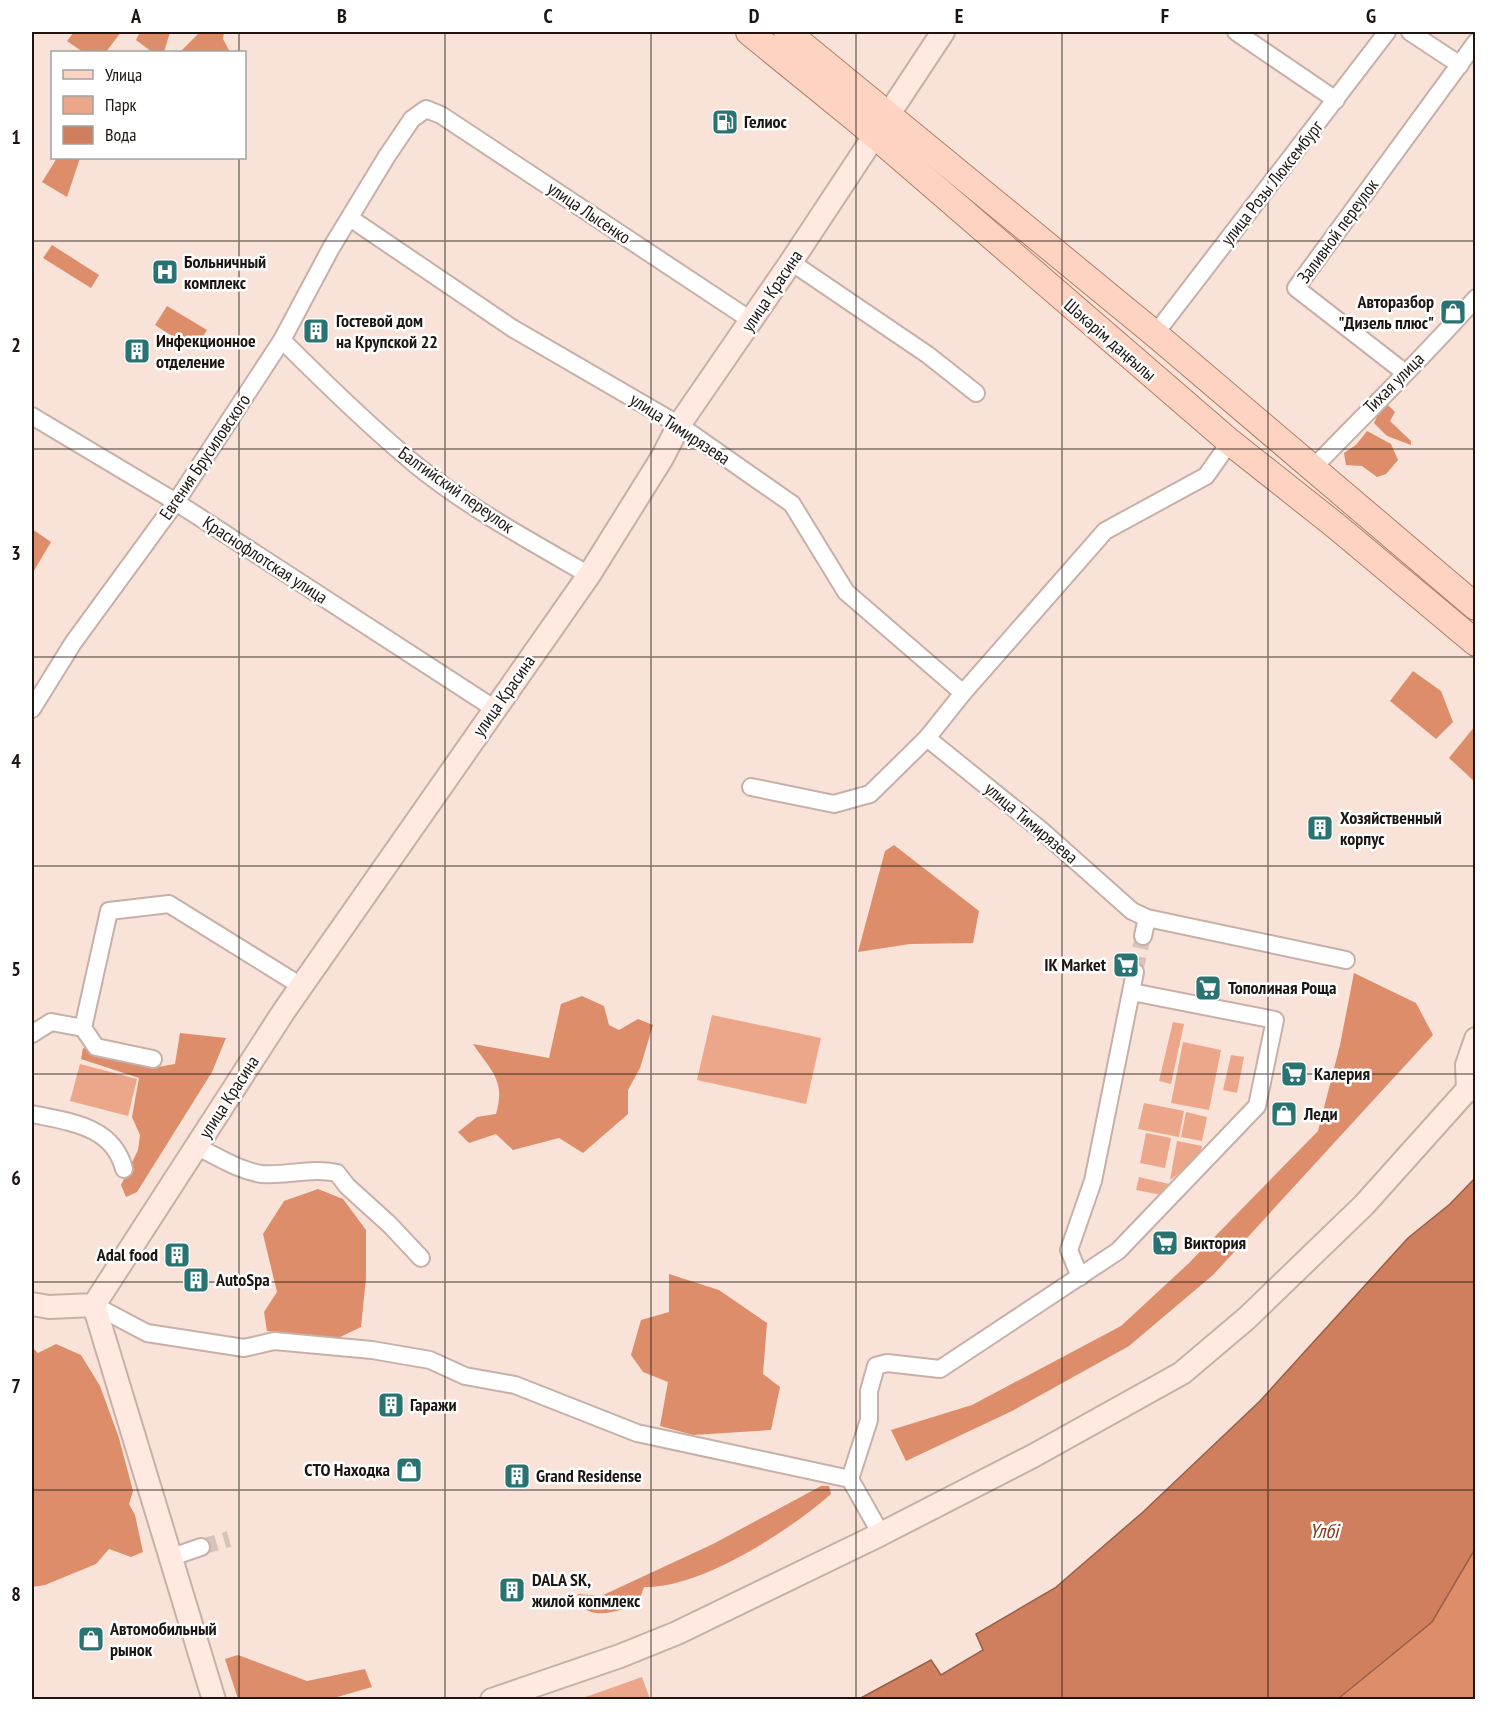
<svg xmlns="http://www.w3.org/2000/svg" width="1507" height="1731" viewBox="0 0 1507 1731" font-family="'PT Sans Narrow',sans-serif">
<rect width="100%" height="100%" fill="#f9e2d8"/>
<g fill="#eca689">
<path d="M712 1015 821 1038 806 1104 697 1080Z"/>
<path d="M1173 1022 1184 1024 1171 1084 1159 1081Z"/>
<path d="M1183 1042 1221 1050 1209 1110 1171 1103Z"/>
<path d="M1231 1055 1244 1057 1237 1093 1223 1090Z"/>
<path d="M80 1064 137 1079 128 1116 70 1101Z"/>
<path d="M1144 1103 1184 1111 1179 1137 1138 1129Z"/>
<path d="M1186 1112 1207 1117 1202 1141 1181 1137Z"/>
<path d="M1146 1133 1171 1138 1165 1168 1140 1163Z"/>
<path d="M1177 1141 1202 1146 1200 1157 1170 1180Z"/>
<path d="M1139 1177 1169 1184 1167 1196 1136 1190Z"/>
<path d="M642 1677 650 1699H580Z"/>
</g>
<g fill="#de8d6a">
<path d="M74 32H121L106 52H83L67 41Z"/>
<path d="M140 32H170L164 52H152L136 40Z"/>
<path d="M200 32H224L223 39 230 52H180Z"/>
<path d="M57 158H80L67 197 42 182Z"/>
<path d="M52 245 99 275 91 288 43 258Z"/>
<path d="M167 306 207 330 194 350 155 325Z"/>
<path d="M1387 404 1395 412 1390 421 1411 441V445L1387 436 1374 423 1382 406Z"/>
<path d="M1367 431 1391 444 1398 460 1386 474 1377 477 1362 466 1346 465 1344 453 1356 445Z"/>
<path d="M32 529 51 542 32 574Z"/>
<path d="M1413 671 1441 691 1453 722 1436 739 1390 701Z"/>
<path d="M1475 726V782L1449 758Z"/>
<path d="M894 845 979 911 973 943 910 944 858 952 885 851Z"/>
<path d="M1354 973 1416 1003 1433 1035 1213 1275 1129 1346 1012 1411 906 1461 891 1430 972 1405 1121 1326 1189 1263 1318 1131 1340 1045Z"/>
<path d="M582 996 604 1006 609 1025 619 1030 638 1019 653 1025 640 1068 628 1090V1114L583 1153 559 1138 513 1150 496 1134 469 1143 458 1132 477 1117 496 1114C506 1080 491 1071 473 1044L549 1058 561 1004Z"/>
<path d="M180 1033 226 1038 212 1072 137 1192 126 1197 121 1185 138 1150 140 1135 132 1117 139 1078 81 1059 83 1048 158 1067 175 1064Z"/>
<path d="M318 1189 343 1199 366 1230V1278L361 1327 338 1338 267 1331 264 1312 277 1292 263 1234 284 1201Z"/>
<path d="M669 1274 719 1290 767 1323 763 1374 780 1387 771 1430 693 1435 660 1426 668 1382 643 1372 631 1355 641 1320 669 1312Z"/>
<path d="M56 1344 81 1355 100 1386 119 1438 133 1491 129 1504 135 1515 143 1552 131 1557 109 1549 96 1564 45 1585 32 1587V1347L38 1353Z"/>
<path d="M821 1486H829L831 1494C789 1531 700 1589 644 1587L638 1604C619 1611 582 1625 578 1594L601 1596 713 1544Z"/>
<path d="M1475 1549V1699L1338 1700 1432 1622Z"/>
<path d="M238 1655 307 1681 365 1669 372 1687 330 1699H238L225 1659Z"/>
</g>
<path fill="#cf7f5d" stroke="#995f46" stroke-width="1.5" d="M1475 1178V1549L1432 1622 1338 1699H859L931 1660 941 1675 983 1650 976 1634 1055 1588 1143 1512 1260 1401 1408 1238 1450 1204Z"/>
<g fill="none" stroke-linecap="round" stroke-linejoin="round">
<g stroke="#d8c3ba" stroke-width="16" stroke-dasharray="16 8" stroke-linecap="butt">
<path d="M1135 972 1143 936"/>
<path d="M201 1547 229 1539"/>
</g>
<defs>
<g id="street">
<path d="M1236 32 1336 100"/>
<path d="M1410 32 1460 65"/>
<path d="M350 218 512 328 679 425 792 504 846 592 963 693 1105 531 1206 476 1230 442"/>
<path d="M791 262 928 355 976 393"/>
<path d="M1155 334 1387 32"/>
<path d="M282 340C325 383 369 426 416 465 469 508 530 541 589 575"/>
<path d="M1404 372 1296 288 1476 42"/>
<path d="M32 416 176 502 495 709"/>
<path d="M1312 469C1367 412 1424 357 1476 298"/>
<path d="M963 693 927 738 1041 830 1132 911 1147 918 1346 960"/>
<path d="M32 709 73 643 176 502 282 340 331 248 387 156 412 119 426 109 441 115 752 321"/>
<path d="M751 787 834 804 870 794 927 738"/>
<path d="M1143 936 1147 918"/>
<path d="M83 1028 109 911 169 904 301 986"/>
<path d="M32 1034 51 1022 83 1028 96 1047 153 1059"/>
<path d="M32 1114C70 1122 113 1126 124 1169"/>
<path d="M197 1147C217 1156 239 1171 262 1174 288 1176 312 1167 337 1173L347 1186 390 1225 421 1258"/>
<path d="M1080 1277 1069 1250 1093 1181 1135 972"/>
<path d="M94 1305 147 1333 244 1348 274 1341 372 1350 430 1360 465 1376 515 1385 637 1433 850 1479 881 1534"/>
<path d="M850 1479 869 1420V1391L876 1366 887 1363 940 1369 1118 1251 1257 1106 1275 1020 1132 992"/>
<path d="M169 1558 201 1547"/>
</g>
<g id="secondary">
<path d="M1468 1089 1467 1065 1476 1039"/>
<path d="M32 1304 49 1307 94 1305 284 1011 589 575 662 458 679 425 791 262 943 32"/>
<path d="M94 1305 214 1700"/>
<path d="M492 1700 620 1656 677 1633 881 1534 1033 1456 1182 1373 1247 1318 1364 1205 1468 1089 1476 1090"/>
</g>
<g id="primary">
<path d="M749 32 857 120 1230 442 1336 526 1476 643"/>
<path d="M787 32 1155 334 1476 607"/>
</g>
</defs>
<use href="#street" stroke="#c6b0a7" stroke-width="20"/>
<use href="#secondary" stroke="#c6b0a7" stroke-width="26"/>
<use href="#primary" stroke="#b07e68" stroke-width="28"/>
<use href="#street" stroke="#fff" stroke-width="16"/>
<use href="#secondary" stroke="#ffe9e0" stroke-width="22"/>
<use href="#primary" stroke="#ffd3c1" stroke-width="26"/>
</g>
<path fill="none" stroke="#1c1511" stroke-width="1.5" stroke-opacity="0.55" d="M239 32V52M445 32V1700M651 32V1700M856 32V1700M1062 32V1700M1268 32V1700M239 158V1700M32 241H1476M32 449H1476M32 657H1476M32 866H1476M32 1074H1476M32 1282H1476M32 1490H1476"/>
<defs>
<symbol id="fuel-square" viewBox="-11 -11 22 22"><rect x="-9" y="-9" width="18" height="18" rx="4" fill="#297472" stroke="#fff"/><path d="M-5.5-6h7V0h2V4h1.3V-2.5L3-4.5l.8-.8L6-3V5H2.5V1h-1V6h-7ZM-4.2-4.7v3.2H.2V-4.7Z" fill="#fff"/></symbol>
<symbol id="hospital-square" viewBox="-11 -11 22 22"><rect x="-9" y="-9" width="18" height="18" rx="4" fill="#297472" stroke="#fff"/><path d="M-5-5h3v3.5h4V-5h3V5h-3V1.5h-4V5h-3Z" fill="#fff"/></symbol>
<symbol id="shop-square" viewBox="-11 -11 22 22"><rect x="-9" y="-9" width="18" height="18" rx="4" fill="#297472" stroke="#fff"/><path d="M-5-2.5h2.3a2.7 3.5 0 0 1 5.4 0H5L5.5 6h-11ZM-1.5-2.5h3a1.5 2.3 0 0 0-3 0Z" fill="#fff"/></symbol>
<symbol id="building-square" viewBox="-11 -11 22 22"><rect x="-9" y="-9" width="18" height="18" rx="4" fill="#297472" stroke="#fff"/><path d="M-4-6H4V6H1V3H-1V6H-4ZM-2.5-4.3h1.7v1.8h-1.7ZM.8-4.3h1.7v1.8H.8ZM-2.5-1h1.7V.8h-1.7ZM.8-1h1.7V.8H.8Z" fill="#fff"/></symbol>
<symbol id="supermarket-square" viewBox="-11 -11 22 22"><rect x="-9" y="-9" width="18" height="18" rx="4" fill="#297472" stroke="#fff"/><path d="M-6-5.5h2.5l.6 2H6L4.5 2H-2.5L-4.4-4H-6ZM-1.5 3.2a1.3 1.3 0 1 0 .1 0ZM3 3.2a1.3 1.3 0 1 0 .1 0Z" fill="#fff"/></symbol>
</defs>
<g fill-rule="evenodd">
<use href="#fuel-square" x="710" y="107" width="30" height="30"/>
<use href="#hospital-square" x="150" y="257" width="30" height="30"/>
<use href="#shop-square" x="1438" y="297" width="30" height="30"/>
<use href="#building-square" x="301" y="316" width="30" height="30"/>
<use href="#building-square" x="122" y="336" width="30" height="30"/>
<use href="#building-square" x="1305" y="813" width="30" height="30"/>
<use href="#supermarket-square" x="1111" y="950" width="30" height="30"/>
<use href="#supermarket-square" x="1193" y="973" width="30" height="30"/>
<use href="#supermarket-square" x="1279" y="1059" width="30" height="30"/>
<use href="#shop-square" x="1269" y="1099" width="30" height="30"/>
<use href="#supermarket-square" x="1150" y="1228" width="30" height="30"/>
<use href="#building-square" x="162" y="1240" width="30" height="30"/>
<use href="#building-square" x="181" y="1265" width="30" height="30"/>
<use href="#building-square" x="376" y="1390" width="30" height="30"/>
<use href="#shop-square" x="394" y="1455" width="30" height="30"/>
<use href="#building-square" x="502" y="1461" width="30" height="30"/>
<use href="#building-square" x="497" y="1575" width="30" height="30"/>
<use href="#shop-square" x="76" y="1624" width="30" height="30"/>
</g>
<g text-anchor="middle" stroke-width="5" stroke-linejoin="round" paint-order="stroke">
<g font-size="18" font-weight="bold" fill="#1c1511" stroke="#fff" text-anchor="start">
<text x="744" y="128">Гелиос</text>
<text x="184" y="268">Больничный<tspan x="184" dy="21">комплекс</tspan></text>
<text x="1434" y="308" text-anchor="end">Авторазбор<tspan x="1434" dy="21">"Дизель плюс"</tspan></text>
<text x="336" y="327">Гостевой дом<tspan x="336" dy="21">на Крупской 22</tspan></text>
<text x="156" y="347">Инфекционное<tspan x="156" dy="21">отделение</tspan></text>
<text x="1340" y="824">Хозяйственный<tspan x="1340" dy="21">корпус</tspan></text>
<text x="1106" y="971" text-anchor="end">IK Market</text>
<text x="1228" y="994">Тополиная Роща</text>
<text x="1314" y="1080">Калерия</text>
<text x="1304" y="1120">Леди</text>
<text x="1184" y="1249">Виктория</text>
<text x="158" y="1261" text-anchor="end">Adal food</text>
<text x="216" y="1286">AutoSpa</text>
<text x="410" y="1411">Гаражи</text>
<text x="390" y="1476" text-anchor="end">СТО Находка</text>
<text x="536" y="1482">Grand Residense</text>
<text x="532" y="1586">DALA SK,<tspan x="532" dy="21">жилой копмлекс</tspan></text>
<text x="110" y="1635">Автомобильный<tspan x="110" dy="21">рынок</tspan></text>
</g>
<g font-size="18" fill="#1c1511" stroke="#fff">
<text transform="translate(1272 183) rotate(-52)" y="6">улица Розы Люксембург</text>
<text transform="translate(589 213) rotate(34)" y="6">улица Лысенко</text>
<text transform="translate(1338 231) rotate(-54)" y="6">Заливной переулок</text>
<text transform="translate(772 291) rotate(-56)" y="6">улица Красина</text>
<text transform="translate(1110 340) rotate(41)" y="6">Шәкәрім даңғылы</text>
<text transform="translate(1394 383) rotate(-45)" y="6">Тихая улица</text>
<text transform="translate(680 429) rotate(33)" y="6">улица Тимирязева</text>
<text transform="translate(205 457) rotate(-56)" y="6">Евгения Брусиловского</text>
<text transform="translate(456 490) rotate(35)" y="6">Балтийский переулок</text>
<text transform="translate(265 560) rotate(33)" y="6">Краснофлотская улица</text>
<text transform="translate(504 696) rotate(-55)" y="6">улица Красина</text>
<text transform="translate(1031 823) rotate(40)" y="6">улица Тимирязева</text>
<text transform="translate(229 1097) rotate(-57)" y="6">улица Красина</text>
</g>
<g font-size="20" font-style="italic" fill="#813814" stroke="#fff">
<text x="1324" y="1538">Үлбі</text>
</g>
</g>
<rect width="1507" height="1731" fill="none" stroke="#ffffff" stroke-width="66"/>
<rect x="51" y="51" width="195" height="108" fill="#ffffff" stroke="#a4a1a0" stroke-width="1.5"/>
<rect x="63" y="70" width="30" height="9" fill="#ffd3c1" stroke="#a4a1a0" stroke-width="1.5"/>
<text x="105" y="81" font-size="18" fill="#1c1511">Улица</text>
<rect x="63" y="96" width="30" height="18" fill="#eca689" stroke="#a4a1a0" stroke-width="1.5"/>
<text x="105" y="111" font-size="18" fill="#1c1511">Парк</text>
<rect x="63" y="126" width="30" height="18" fill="#cf7f5d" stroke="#a4a1a0" stroke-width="1.5"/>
<text x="105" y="141" font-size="18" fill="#1c1511">Вода</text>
<rect x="33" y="33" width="1441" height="1665" fill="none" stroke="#1c1511" stroke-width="2"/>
<g font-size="20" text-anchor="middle" font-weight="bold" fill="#1c1511">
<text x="136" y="23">A</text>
<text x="342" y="23">B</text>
<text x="548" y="23">C</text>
<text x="754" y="23">D</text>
<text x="959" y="23">E</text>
<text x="1165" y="23">F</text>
<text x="1371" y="23">G</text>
<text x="16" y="144">1</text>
<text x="16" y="352">2</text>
<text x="16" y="560">3</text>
<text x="16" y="768">4</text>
<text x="16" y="976">5</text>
<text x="16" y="1185">6</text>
<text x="16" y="1393">7</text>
<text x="16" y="1601">8</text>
</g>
</svg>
